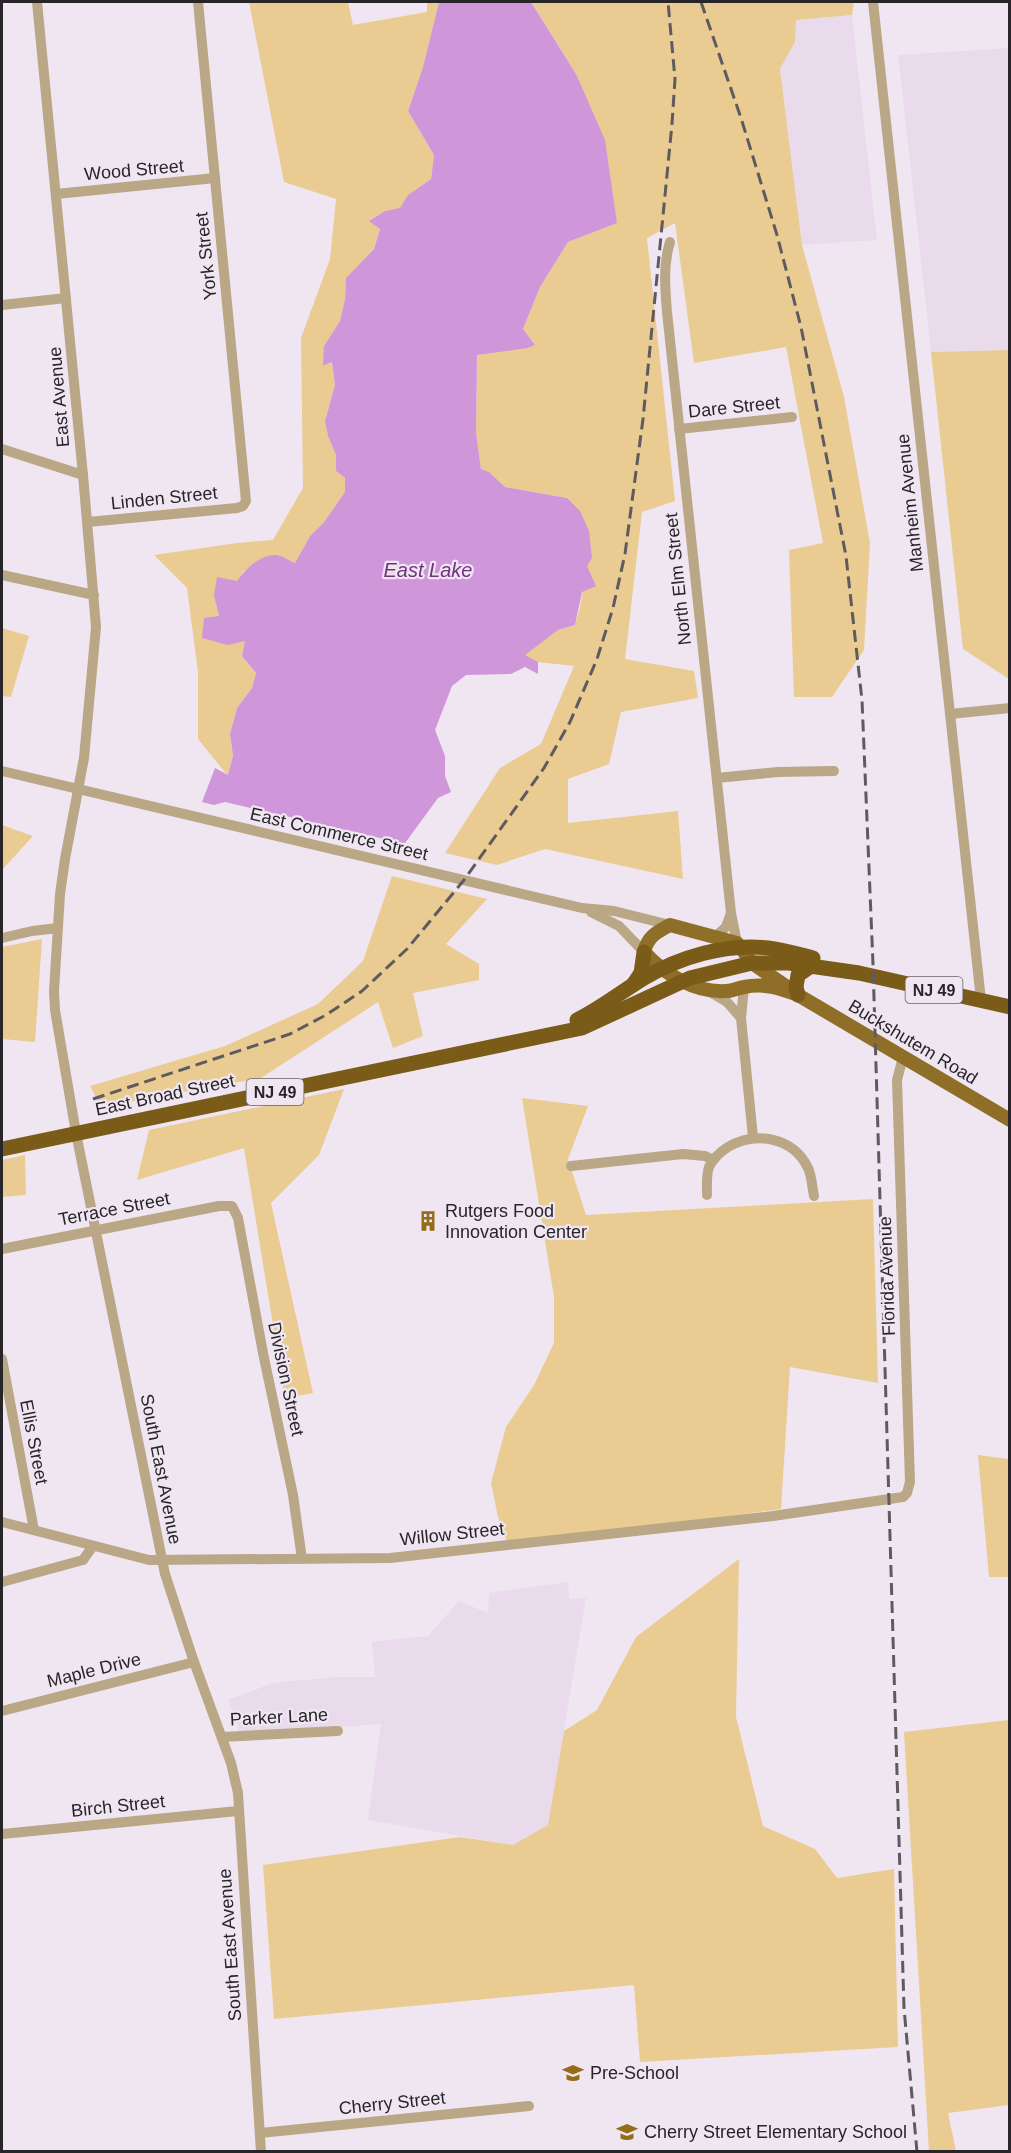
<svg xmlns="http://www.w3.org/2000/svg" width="1011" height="2153" viewBox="0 0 1011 2153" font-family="Helvetica,sans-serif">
<rect width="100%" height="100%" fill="#f0e6f2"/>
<g fill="#e9daec">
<path d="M852 15 877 240 802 245 780 69 795 42 796 20Z"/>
<path d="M1009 48V350L931 352 898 55Z"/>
<path d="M568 1582 569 1599 586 1598 548 1825 513 1845 368 1820 381 1724 240 1734 228 1700 273 1683 335 1677H375L372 1642 428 1636 459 1601 488 1613 489 1593Z"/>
</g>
<g fill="#eacb91">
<path d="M249 2H348L353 25 427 12V2H439L423 67 408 111 434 155 431 179 408 195 400 209 385 211 370 220 380 229 374 249 346 278 345 299 340 321 324 346V366L332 362 335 385 325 421 328 436 336 455V471L345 478V492L324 522 310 536 295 563 278 555 244 571 237 581 214 596 219 616 246 641 242 656 256 673 252 688 237 708 230 734 233 756 228 776 198 739V672L187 588 154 555 237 543 273 540 303 488 301 338 330 259 336 199 284 182Z"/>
<path d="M531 2H854L852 15 796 20 795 42 780 69 802 245 844 397 870 543 864 650 832 697H794L789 550 823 543 786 347 694 363 675 223 647 238 675 501 642 512 625 659 694 671 698 698 621 712 609 764 568 779V823L678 811 683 879 545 849 497 865 445 853 500 768 541 744 574 666 538 662 524 655 558 630 575 625 580 607 587 566 567 498 505 487 489 472 481 469 476 433 477 355 535 345 523 329 540 287 568 242 617 223 576 74Z"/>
<path d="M1009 350H1010L1009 679 963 649 931 352Z"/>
<path d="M2 628 29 636 11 697 2 696Z"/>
<path d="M2 825 33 836 2 870Z"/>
<path d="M392 876 487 899 446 944 479 964V980L413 993 423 1036 393 1048 378 1002 261 1078 101 1107 90 1086 225 1046 318 1004 363 961Z"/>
<path d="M42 939 35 1042 2 1039V947Z"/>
<path d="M344 1089 319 1155 271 1203 313 1393 285 1398 244 1148 137 1180 149 1130Z"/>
<path d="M522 1098 588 1106 568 1159 586 1215 873 1199 878 1383 790 1367 781 1509 508 1545 498 1517 491 1483 506 1427 534 1385 554 1343V1297Z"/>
<path d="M25 1155 26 1195 2 1197V1160Z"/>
<path d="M978 1455 1009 1459V1577H989Z"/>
<path d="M739 1559 736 1717 763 1826 815 1849 837 1878 894 1869 898 2047 640 2062 634 1985 274 2019 263 1865 460 1837 513 1845 548 1825 564 1731 597 1710 636 1637Z"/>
<path d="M1009 1720V2105L948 2113 956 2151H929L904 1732Z"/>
</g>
<path fill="#cf96da" d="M439 2H531L576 74 605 140 617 223 568 242 540 287 523 329 535 345 527 348 477 355 476 433 481 469 489 472 505 487 567 498 580 511 589 531 592 558 587 566 596 586 582 592 575 625 558 630 525 655 538 662V674L525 667 511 674 466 675 452 686 435 730 445 756V776L451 792 438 798 400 850 395 849 384 839 225 802 214 805 202 802 215 768 228 775 233 756 230 734 237 708 252 688 256 673 242 656 245 641 228 645 202 638 204 618 219 616 214 596 217 577 237 581C245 569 261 554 277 555 283 556 290 561 295 563L310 536 324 522 345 492V478L336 471V455L328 436 325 421 335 385 332 362 323 366 324 346 340 321 345 299 346 278 374 249 380 229 369 221 385 211 400 208 408 195 431 179 434 155 408 111 423 67Z"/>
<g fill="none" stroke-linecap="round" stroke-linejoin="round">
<g stroke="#baa786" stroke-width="10">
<path d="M37 2 83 475 96 627 84 758 65 859 60 894 54 991 55 1010 76 1133 165 1574 194 1662 231 1763 238 1793 261 2152"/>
<path d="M873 2 981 1000"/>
<path d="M56 194 215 178"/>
<path d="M670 242C663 265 665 288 667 312L731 913 737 943"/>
<path d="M2 305 66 298"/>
<path d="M679 429 792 417"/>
<path d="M2 449 83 475"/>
<path d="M88 522 237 508 243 506 246 501 198 2"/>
<path d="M2 575 94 595"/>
<path d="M950 714 1010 708"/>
<path d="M2 771 582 908 614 911 670 925"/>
<path d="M717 778 778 772 834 771"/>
<path d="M591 912 619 926 644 952"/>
<path d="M716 936 726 927 731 913"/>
<path d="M2 938 32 931 58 928"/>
<path d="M744 987 741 1018 753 1137"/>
<path d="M710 992 727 1002 741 1018"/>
<path d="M571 1166 683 1154 705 1156 713 1160"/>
<path d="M707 1195C707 1186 706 1176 709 1167 713 1159 720 1152 728 1147 756 1131 793 1137 808 1168 812 1177 812 1187 814 1196"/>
<path d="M2 1249 219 1206H232L238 1218 263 1353 293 1495 302 1559"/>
<path d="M2 1359 34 1530"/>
<path d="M2 1522 149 1560 390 1558 773 1516 903 1497 907 1493 910 1482 897 1080 903 1057"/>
<path d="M2 1582 83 1560 93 1546"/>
<path d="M2 1711 194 1662"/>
<path d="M222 1737 338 1731"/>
<path d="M2 1834 238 1811"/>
<path d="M260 2133 529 2106"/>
</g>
<path stroke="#8f6e28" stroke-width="14" d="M798 995C779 988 765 983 744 987 738 988 733 991 726 991 695 993 664 974 644 952 648 936 657 932 670 925L737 943C744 949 747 960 755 965 769 975 784 984 798 995L1010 1120"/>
<g stroke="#7a5b18" stroke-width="15">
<path d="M633 985 641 973 644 952"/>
<path d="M798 995 796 987 798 975 811 966"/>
<path d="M577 1020C601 1008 621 992 644 978 680 957 726 943 768 948 784 950 798 954 813 958"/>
<path d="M2 1149 582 1028 690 978 752 963H789L859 973 1010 1007"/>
</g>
<g stroke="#5f5a60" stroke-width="3" stroke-dasharray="12 6" stroke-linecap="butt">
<path d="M701 2 741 118 777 235 801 327 846 556 862 700 873 964 904 2008 917 2152"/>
<path d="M93 1099 290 1034 326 1015 362 991 407 949 464 880 544 768 570 722 597 659 613 608 625 554 643 419 672 124 675 79 668 2"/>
</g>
</g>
<defs>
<g id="building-bare" transform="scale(1.62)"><path d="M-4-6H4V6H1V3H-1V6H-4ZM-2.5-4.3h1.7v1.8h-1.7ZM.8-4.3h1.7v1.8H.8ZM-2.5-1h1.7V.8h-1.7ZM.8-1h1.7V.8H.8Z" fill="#946e16" stroke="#f0e6f2" stroke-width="2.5" paint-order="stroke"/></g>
<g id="school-bare" transform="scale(1.62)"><path d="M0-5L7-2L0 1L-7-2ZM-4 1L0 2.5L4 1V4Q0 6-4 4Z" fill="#946e16" stroke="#f0e6f2" stroke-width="2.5" paint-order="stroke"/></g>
</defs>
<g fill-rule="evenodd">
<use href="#building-bare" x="428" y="1221"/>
<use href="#school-bare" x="573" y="2073"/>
<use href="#school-bare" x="627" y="2132"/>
</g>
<g text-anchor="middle" stroke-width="4.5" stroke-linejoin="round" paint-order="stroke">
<g fill="#f0e6f2" stroke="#645f65" stroke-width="1.5">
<rect x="905.5" y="977" width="57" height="26" rx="4.5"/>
<rect x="246.5" y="1079" width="57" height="26" rx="4.5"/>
</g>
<g font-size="16" font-weight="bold" fill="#282529">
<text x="934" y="996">NJ 49</text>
<text x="275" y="1098">NJ 49</text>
</g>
<g font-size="18" fill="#282529" stroke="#f0e6f2">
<text transform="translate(134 170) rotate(-5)" y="6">Wood Street</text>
<text transform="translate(206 256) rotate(-96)" y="6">York Street</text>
<text transform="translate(59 397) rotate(-95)" y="6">East Avenue</text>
<text transform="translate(734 407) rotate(-6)" y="6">Dare Street</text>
<text transform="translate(164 498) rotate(-6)" y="6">Linden Street</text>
<text transform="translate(910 503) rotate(-96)" y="6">Manheim Avenue</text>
<text transform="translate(678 579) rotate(-96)" y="6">North Elm Street</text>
<text transform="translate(339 834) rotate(13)" y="6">East Commerce Street</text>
<text transform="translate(913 1042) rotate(31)" y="6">Buckshutem Road</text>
<text transform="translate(165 1095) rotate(-12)" y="6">East Broad Street</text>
<text transform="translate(114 1209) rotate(-11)" y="6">Terrace Street</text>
<text transform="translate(887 1276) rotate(-92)" y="6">Florida Avenue</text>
<text transform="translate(286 1379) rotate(78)" y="6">Division Street</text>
<text transform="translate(34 1442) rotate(79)" y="6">Ellis Street</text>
<text transform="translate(161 1469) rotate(79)" y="6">South East Avenue</text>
<text transform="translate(452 1534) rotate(-6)" y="6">Willow Street</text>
<text transform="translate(94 1670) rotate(-14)" y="6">Maple Drive</text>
<text transform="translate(279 1717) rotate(-3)" y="6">Parker Lane</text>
<text transform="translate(118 1806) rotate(-6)" y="6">Birch Street</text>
<text transform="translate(230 1945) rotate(-94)" y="6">South East Avenue</text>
<text transform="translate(392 2103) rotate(-6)" y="6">Cherry Street</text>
</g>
<g font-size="18" fill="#282529" stroke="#f0e6f2" text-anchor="start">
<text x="445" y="1217">Rutgers Food<tspan x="445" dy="21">Innovation Center</tspan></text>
<text x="590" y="2079">Pre-School</text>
<text x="644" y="2138">Cherry Street Elementary School</text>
</g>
<g font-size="20" font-style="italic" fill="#743081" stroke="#f0e6f2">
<text x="428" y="577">East Lake</text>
</g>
</g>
<rect width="1011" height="2153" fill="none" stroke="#282529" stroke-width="6"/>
</svg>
